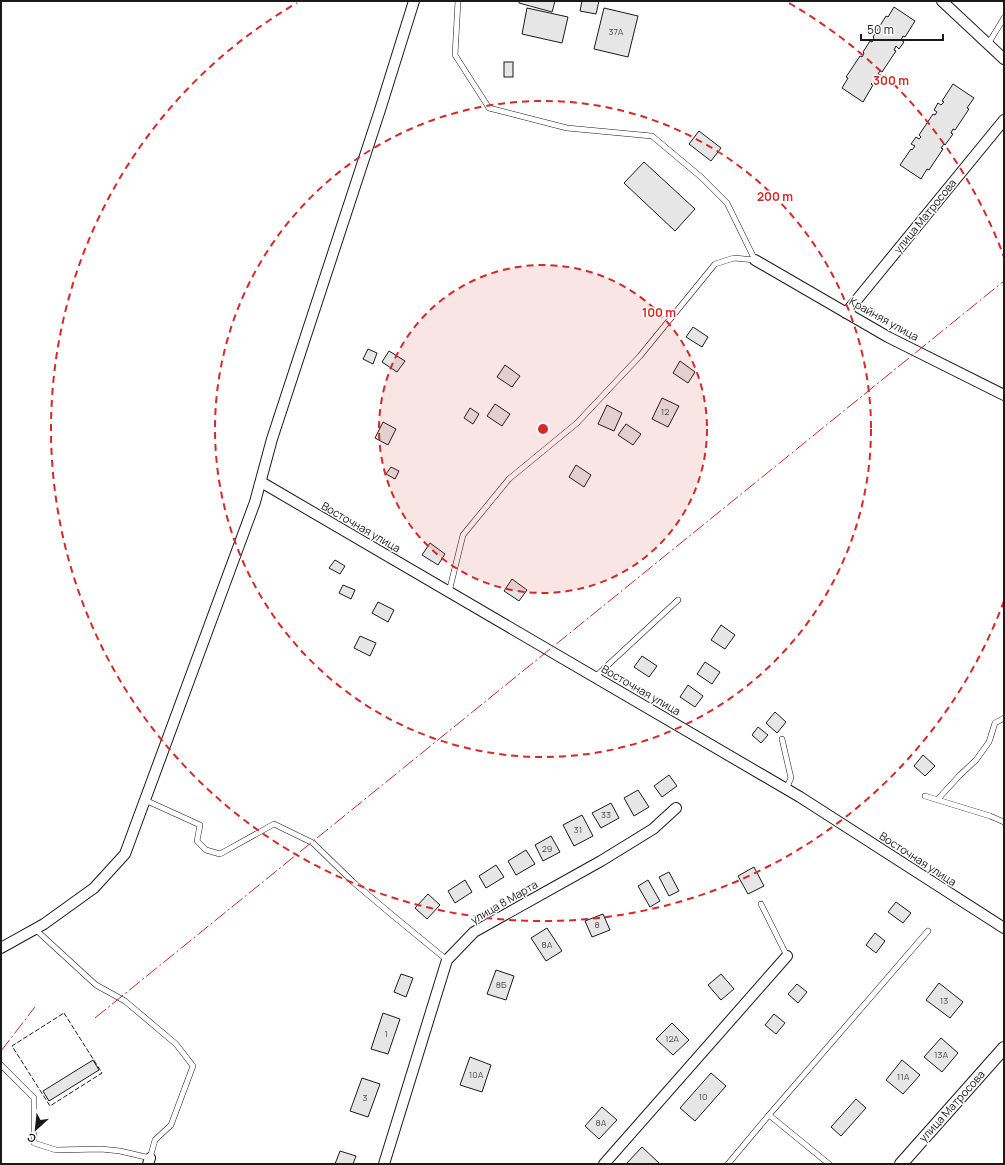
<svg xmlns="http://www.w3.org/2000/svg" width="1005" height="1165" viewBox="0 0 1005 1165" font-family="Manrope,sans-serif">
<rect width="100%" height="100%" fill="#fff"/>
<g fill="#e6e6e6" stroke="#1a1a1a">
<path d="M519 1H555L552 12 519 3Z"/>
<path d="M582 1H599L596 14 580 11Z"/>
<path d="M894 7 915 21 905 37 903 36 901 40 904 42 899 49 896 46 894 50 896 51 882 72 880 71 878 74 882 76 877 83 874 81 871 84 873 85 863 102 842 88 848 78 846 77 860 56 862 57 864 53 863 52 870 41 872 42 874 38 873 37 886 16 888 17Z"/>
<path d="M527 8 568 17 562 43 522 34Z"/>
<path d="M604 8 638 16 628 57 594 49Z"/>
<rect x="504" y="62" width="9" height="15"/>
<path d="M953 84 974 98 967 108 969 109 955 130 953 129 951 133 953 134 945 145 944 144 941 148 943 149 929 170 927 169 921 179 900 165 911 149 912 150 915 146 911 144 916 137 919 139 921 137 919 135 933 114 935 115 937 112 934 110 938 103 941 105 944 102 942 101Z"/>
<path d="M699 131 721 148 711 161 689 144Z"/>
<path d="M644 162 695 209 675 231 624 183Z"/>
<path d="M693 327 708 337 702 347 686 337Z"/>
<path d="M368 349 377 353 373 364 363 359Z"/>
<path d="M389 351 405 361 397 372 382 362Z"/>
<path d="M680 361 695 372 688 383 673 373Z"/>
<path d="M505 365 520 376 512 387 497 377Z"/>
<path d="M662 398 679 406 668 427 652 419Z"/>
<path d="M495 404 510 414 502 426 487 416Z"/>
<path d="M607 405 622 413 614 431 598 424Z"/>
<path d="M470 408 479 414 473 424 464 418Z"/>
<path d="M383 422 396 429 388 445 375 438Z"/>
<path d="M626 424 641 434 633 445 618 435Z"/>
<path d="M576 465 591 475 584 487 569 477Z"/>
<path d="M391 467 399 471 395 479 386 474Z"/>
<path d="M430 543 445 554 438 565 422 555Z"/>
<path d="M335 560 345 566 340 574 329 568Z"/>
<path d="M512 579 527 590 519 601 504 591Z"/>
<path d="M343 585 355 590 351 599 339 593Z"/>
<path d="M378 602 394 610 388 622 372 613Z"/>
<path d="M721 625 735 635 725 649 711 640Z"/>
<path d="M360 636 376 643 370 656 354 648Z"/>
<path d="M642 656 657 666 649 677 634 667Z"/>
<path d="M705 662 720 672 712 684 697 674Z"/>
<path d="M688 685 703 696 695 707 680 697Z"/>
<path d="M775 712 786 722 777 733 766 723Z"/>
<path d="M758 727 768 735 761 743 752 735Z"/>
<path d="M923 755 935 766 925 776 914 766Z"/>
<path d="M669 775 677 786 662 797 654 786Z"/>
<path d="M638 790 649 807 634 816 624 798Z"/>
<path d="M611 803 619 818 601 828 592 813Z"/>
<path d="M582 815 593 836 574 846 563 825Z"/>
<path d="M551 836 560 852 543 861 535 845Z"/>
<path d="M526 850 535 864 516 875 508 861Z"/>
<path d="M496 865 504 877 486 888 479 876Z"/>
<path d="M754 867 764 886 748 894 738 876Z"/>
<path d="M669 872 679 891 669 896 659 877Z"/>
<path d="M465 880 472 892 455 903 448 891Z"/>
<path d="M648 880 660 901 650 907 638 886Z"/>
<path d="M428 894 440 905 427 919 415 908Z"/>
<path d="M896 902 911 913 903 923 888 912Z"/>
<path d="M603 914 610 930 592 937 585 921Z"/>
<path d="M547 928 562 951 546 961 531 938Z"/>
<path d="M875 933 885 941 876 953 866 945Z"/>
<path d="M496 970 514 976 506 1000 487 994Z"/>
<path d="M401 974 413 978 406 997 394 992Z"/>
<path d="M721 974 734 989 721 1000 708 985Z"/>
<path d="M939 983 963 1002 950 1018 926 1000Z"/>
<path d="M797 984 807 992 798 1003 788 994Z"/>
<path d="M383 1013 400 1019 388 1054 371 1049Z"/>
<path d="M774 1014 785 1023 776 1034 765 1025Z"/>
<path d="M672 1023 689 1040 673 1055 656 1039Z"/>
<path d="M941 1038 958 1053 942 1072 924 1057Z"/>
<path d="M470 1057 491 1065 482 1092 460 1085Z"/>
<path d="M93 1060 99 1070 49 1101 43 1091Z"/>
<path d="M902 1060 920 1075 903 1094 886 1080Z"/>
<path d="M711 1073 726 1086 695 1121 680 1108Z"/>
<path d="M362 1078 380 1084 368 1117 350 1111Z"/>
<path d="M856 1099 866 1108 841 1136 831 1127Z"/>
<path d="M602 1107 617 1120 599 1139 585 1126Z"/>
<path d="M642 1147 659 1163 658 1164H626Z"/>
<path d="M340 1151 356 1156 353 1164H335Z"/>
</g>
<g fill="none" stroke-linecap="round" stroke-linejoin="round">
<g stroke="#1a1a1a" stroke-width="6">
<g id="service">
<path d="M458 1 455 55 489 108 567 128 652 136 701 177 727 203 755 260"/>
<path d="M988 44 1004 18"/>
<path d="M449 592 463 535 509 479 577 423 640 356 715 264 734 258 755 260"/>
<path d="M595 677 678 600"/>
<path d="M782 739 791 778 786 789"/>
<path d="M925 796 990 816 1004 822"/>
<path d="M938 799 960 775 976 760 989 742 995 723 1004 718"/>
<path d="M145 800 200 825 197 841 206 850 220 854 274 824 313 843 353 882 391 914 447 960"/>
<path d="M761 904 787 956"/>
<path d="M1 1065 34 1098V1143L56 1150 101 1149 120 1151 150 1158 155 1140 171 1125 193 1066 176 1044 125 1001 96 985 35 929"/>
<path d="M769 1115 829 1164"/>
<path d="M728 1164 769 1115 928 931"/>
</g>
</g>
<g stroke="#1a1a1a" stroke-width="12">
<g id="minor">
<path d="M942 1 1004 59"/>
<path d="M755 260 888 337 1004 395"/>
<path d="M846 313 1004 120"/>
<path d="M261 482 800 797 1004 928"/>
<path d="M1 948 44 924 94 888 125 854 255 502 272 439 380 110 414 1"/>
<path d="M148 1164 150 1158"/>
<path d="M384 1164 447 960 474 932 601 861 653 829 676 808"/>
<path d="M604 1164 787 956"/>
</g>
</g>
<g stroke="#1a1a1a" stroke-width="14">
<path id="tertiary" d="M901 1164 1004 1048"/>
</g>
<use href="#service" stroke="#fff" stroke-width="5"/>
<use href="#minor" stroke="#fff" stroke-width="10"/>
<use href="#tertiary" stroke="#fff" stroke-width="12"/>
<path stroke="#1a1a1a" stroke-width="1" stroke-dasharray="5 2" stroke-linecap="butt" d="M64 1013 102 1073 50 1106 12 1046Z"/>
<g stroke="#c62828" stroke-width="1" stroke-dasharray="14 3 2 3" stroke-linecap="butt">
<path d="M95 1018 1004 281"/>
<path d="M1 1051 35 1007"/>
</g>
</g>
<circle cx="543" cy="429" r="164" fill="#d62828" fill-opacity=".12"/>
<g fill="none" stroke="#d62828" stroke-width="2" stroke-dasharray="7 5">
<circle cx="543" cy="429" r="164"/>
<circle cx="543" cy="429" r="328"/>
<path d="M1004 601A492 492 0 1 1 297 3M789 3A492 492 0 0 1 1004 257"/>
</g>
<g text-anchor="middle" stroke-width="3" stroke-linejoin="round" paint-order="stroke">
<g font-size="9" fill="#4d4d4d">
<text x="616" y="35">37А</text>
<text x="665" y="415">12</text>
<text x="606" y="818">33</text>
<text x="578" y="833">31</text>
<text x="547" y="852">29</text>
<text x="597" y="928">8</text>
<text x="547" y="948">8А</text>
<text x="501" y="988">8Б</text>
<text x="944" y="1004">13</text>
<text x="386" y="1037">1</text>
<text x="672" y="1042">12А</text>
<text x="941" y="1058">13А</text>
<text x="476" y="1078">10А</text>
<text x="903" y="1080">11А</text>
<text x="703" y="1100">10</text>
<text x="365" y="1101">3</text>
<text x="601" y="1126">8А</text>
</g>
<g font-size="11" fill="#1a1a1a" stroke="#fff">
<text transform="translate(925 216) rotate(-51)" y="4">улица Матросова</text>
<text transform="translate(884 319) rotate(29)" y="4">Крайняя улица</text>
<text transform="translate(361 527) rotate(30)" y="4">Восточная улица</text>
<text transform="translate(641 690) rotate(30)" y="4">Восточная улица</text>
<text transform="translate(918 859) rotate(33)" y="4">Восточная улица</text>
<text transform="translate(504 902) rotate(-30)" y="4">улица 8 Марта</text>
<text transform="translate(952 1106) rotate(-48)" y="4">улица Матросова</text>
</g>
</g>
<circle cx="543" cy="429" r="6" fill="#d62828" stroke="#fff" stroke-width="2"/>
<g font-size="12" text-anchor="middle" font-weight="bold" fill="#d62828" stroke="#fff" stroke-width="3" stroke-linejoin="round" paint-order="stroke">
<text x="891" y="85">300 m</text>
<text x="775" y="201">200 m</text>
<text x="659" y="317">100 m</text>
</g>
<rect width="1005" height="1165" fill="none" stroke="#1a1a1a" stroke-width="4"/>
<g transform="translate(36 1129) rotate(207)" stroke="#ffffff" stroke-width="3" paint-order="stroke">
<path d="M0-3L7 15L0 10L-7 15Z" fill="#1a1a1a"/>
<text y="-6" font-size="11" font-weight="bold" text-anchor="middle" fill="#1a1a1a">С</text>
</g>
<path d="M861 34v6h82v-6" fill="none" stroke="#1a1a1a" stroke-width="2"/>
<text x="867" y="34" font-size="12" fill="#1a1a1a" stroke="#ffffff" stroke-width="3" paint-order="stroke">50 m</text>
</svg>
